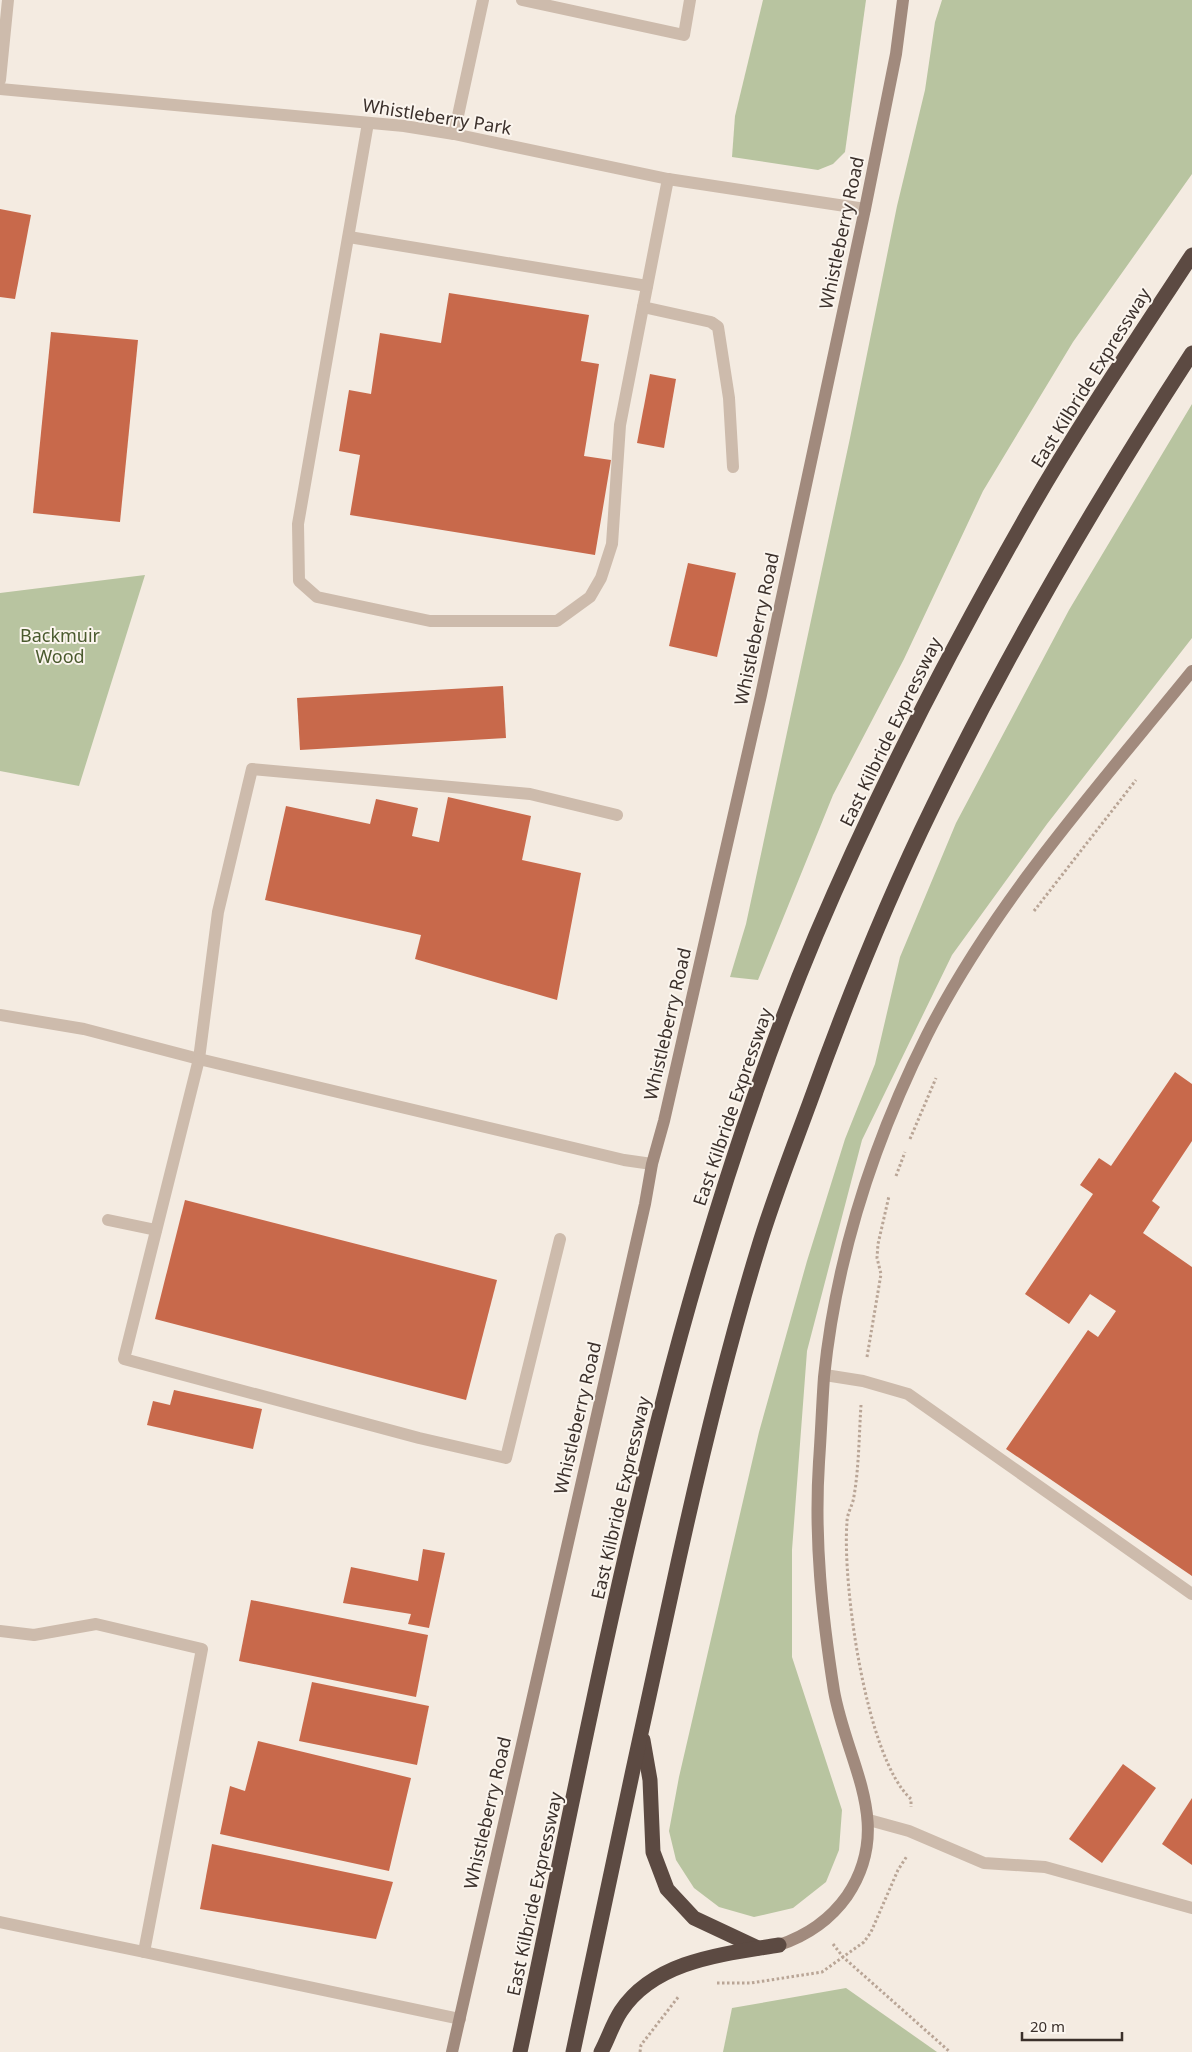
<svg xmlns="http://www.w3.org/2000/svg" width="1192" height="2052" viewBox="0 0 1192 2052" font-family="'Noto Sans',sans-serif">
<rect width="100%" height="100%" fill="#f4ebe1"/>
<g fill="#b8c4a0">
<path d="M763 0H866L845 152 833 164 818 170 732 157 735 116Z"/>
<path d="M942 0H1192V174L1073 342 983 491 904 659 833 795 758 980 730 977 746 924 850 438 897 206 925 90 935 22Z"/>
<path d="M1192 404V638L1047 824 952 955 862 1140 807 1351 792 1550V1657L842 1810 839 1850 826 1882 793 1908 754 1917 719 1907 694 1888 676 1860 669 1831 679 1777 759 1432 807 1261 845 1139 875 1064 900 957 956 823 1069 610Z"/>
<path d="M145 575 79 786 0 771V593Z"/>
<path d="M846 1988 937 2052H723L732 2008Z"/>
</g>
<g fill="#c8694b">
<path d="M0 209 31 215 15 299 0 297Z"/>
<path d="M449 293 589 315 581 361 599 364 584 456 611 460 595 555 350 515 360 455 339 451 349 390 371 394 380 333 441 343Z"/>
<path d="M51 332 138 340 120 522 33 513Z"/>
<path d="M650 374 676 379 664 448 637 443Z"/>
<path d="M688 563 736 573 717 657 669 646Z"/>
<path d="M503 686 506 738 300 750 297 698Z"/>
<path d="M448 797 531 816 522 860 581 873 557 1000 415 959 421 935 265 900 286 806 370 824 376 799 418 808 412 836 439 842Z"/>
<path d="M1175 1072 1192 1084V1141L1152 1201 1160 1207 1143 1233 1192 1267V1576L1006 1449 1088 1330 1098 1337 1116 1311 1090 1294 1069 1324 1025 1294 1093 1194 1080 1185 1099 1158 1111 1166Z"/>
<path d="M185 1200 497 1280 466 1400 155 1319Z"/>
<path d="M174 1390 262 1409 253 1449 147 1425 153 1401 170 1405Z"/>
<path d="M423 1549 445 1553 429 1628 408 1624 411 1614 343 1603 351 1567 418 1581Z"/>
<path d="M251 1600 428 1635 416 1697 239 1661Z"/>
<path d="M312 1682 429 1706 417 1765 299 1741Z"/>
<path d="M258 1741 411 1778 389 1871 220 1834 230 1786 245 1791Z"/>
<path d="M1123 1764 1156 1788 1102 1863 1069 1839Z"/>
<path d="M1192 1798V1865L1162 1844Z"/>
<path d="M212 1844 393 1882 376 1939 200 1909Z"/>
</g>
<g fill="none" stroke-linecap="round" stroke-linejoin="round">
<g stroke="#b9a596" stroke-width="3" stroke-dasharray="2.5 2.5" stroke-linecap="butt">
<path d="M1034 911 1136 780"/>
<path d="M910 1139 936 1078"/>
<path d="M896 1176 905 1152"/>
<path d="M867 1357 881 1274 877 1258 878 1244 889 1196"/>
<path d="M861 1405C859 1435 859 1467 854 1496 853 1505 847 1513 847 1522 842 1583 866 1759 911 1799V1807"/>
<path d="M833 1944 843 1957 950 2052"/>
<path d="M717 1983H751L822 1972 864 1942 871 1932 898 1870 907 1856"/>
<path d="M640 2052 641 2045 679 1996"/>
</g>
<g stroke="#cdbbac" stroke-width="12">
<path d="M522 0 684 35 690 0"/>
<path d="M0 80 8 0"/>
<path d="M368 123 298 524 299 581 317 597 430 621H557L590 597 601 578 612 544 620 425 668 179"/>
<path d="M454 134 483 0"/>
<path d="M349 237 647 286"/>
<path d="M643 307 711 322 718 327 729 398 733 467"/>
<path d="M0 1015 84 1029 199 1059 218 912 252 769 530 794 617 815"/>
<path d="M108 1220 156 1230"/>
<path d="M560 1239 506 1458 419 1438 124 1359 199 1059 624 1160 652 1164"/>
<path d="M825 1375 863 1381 908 1394 1192 1594"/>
<path d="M0 1631 34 1635 96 1624 202 1649 144 1952 460 2019"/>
<path d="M869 1820 909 1831 984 1863 1045 1867 1192 1908"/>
<path d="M0 1922 144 1952"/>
</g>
<path stroke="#cdbbac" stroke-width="12" d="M0 89 404 126 454 134 668 179 865 209"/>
<g stroke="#a18a7d" stroke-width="12">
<path d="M779 1945C806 1936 830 1920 847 1896 895 1825 847 1764 834 1691 822 1615 814 1539 819 1462 821 1434 822 1405 824 1377 836 1258 874 1141 927 1035 995 901 1098 787 1192 671"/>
<path d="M452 2052 645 1204 652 1164 664 1121 761 695 865 209 896 54 903 0"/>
</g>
<g stroke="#5c4a42" stroke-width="15">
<path d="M643 1740 650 1780 653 1852 667 1889 694 1918 758 1948"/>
<path d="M520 2052C600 1676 666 1292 816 935 878 789 951 648 1030 510 1080 423 1137 339 1192 255"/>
<path d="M573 2052C606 1900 637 1747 671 1595 696 1479 723 1363 758 1249 773 1199 792 1151 810 1102 846 1002 886 902 933 806 1009 650 1097 499 1192 353"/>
<path d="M601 2052C608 2039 613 2023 621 2011 655 1960 724 1954 779 1945"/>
</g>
</g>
<g text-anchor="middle" stroke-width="4" stroke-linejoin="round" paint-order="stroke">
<g font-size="18" fill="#3b302b" stroke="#fbf5ee">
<text transform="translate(437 117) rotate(9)" y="6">Whistleberry Park</text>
<text transform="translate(842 233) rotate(-78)" y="6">Whistleberry Road</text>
<text transform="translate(1091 378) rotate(-58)" y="6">East Kilbride Expressway</text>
<text transform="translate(757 629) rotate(-78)" y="6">Whistleberry Road</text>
<text transform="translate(891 732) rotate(-64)" y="6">East Kilbride Expressway</text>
<text transform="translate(668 1024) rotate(-77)" y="6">Whistleberry Road</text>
<text transform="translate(733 1107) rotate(-71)" y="6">East Kilbride Expressway</text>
<text transform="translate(578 1418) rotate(-77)" y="6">Whistleberry Road</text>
<text transform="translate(621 1498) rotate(-77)" y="6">East Kilbride Expressway</text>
<text transform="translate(488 1813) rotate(-77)" y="6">Whistleberry Road</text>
<text transform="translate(535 1894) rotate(-78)" y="6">East Kilbride Expressway</text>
</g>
<g font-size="18" fill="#4a5a2e" stroke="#fbf5ee">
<text x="60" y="642">Backmuir<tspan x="60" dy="21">Wood</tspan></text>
</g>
</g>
<path d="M1022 2032v8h100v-8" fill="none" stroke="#3b302b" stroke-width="2.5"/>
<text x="1030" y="2032" font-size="15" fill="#3b302b" stroke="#fbf5ee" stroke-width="4" paint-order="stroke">20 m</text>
</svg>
